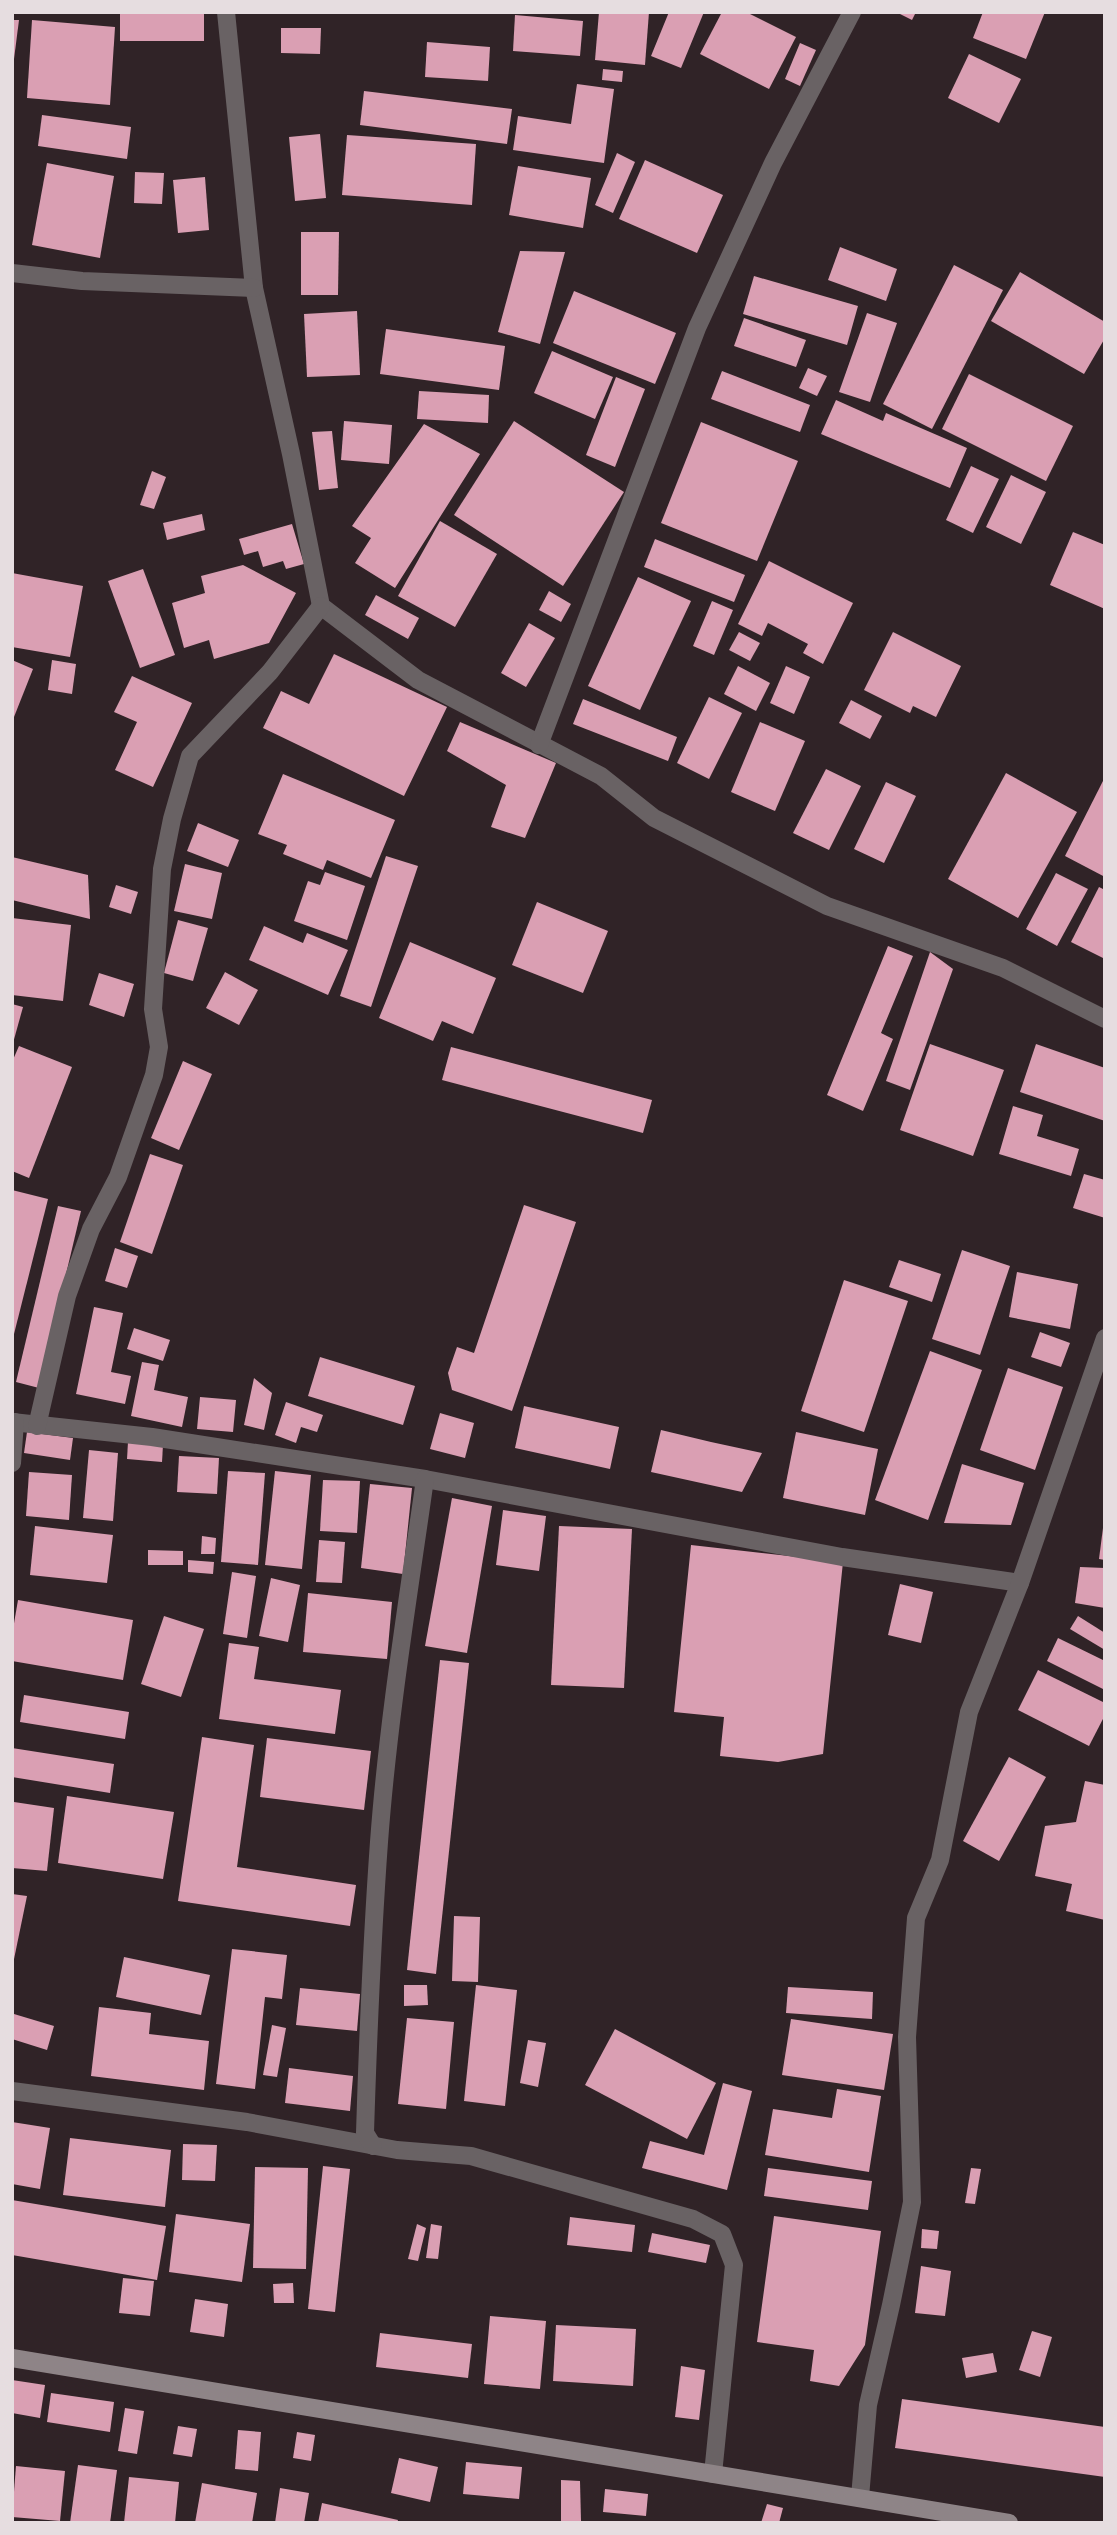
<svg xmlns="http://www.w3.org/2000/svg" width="1117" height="2535" viewBox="0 0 1117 2535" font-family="Cabin,sans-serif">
<rect width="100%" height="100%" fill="#302327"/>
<g fill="#da9fb3">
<rect x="120" y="12" width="84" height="29"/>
<path d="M599 12H649L645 65 595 60Z"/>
<path d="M669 12H704L681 68 651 56Z"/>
<path d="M722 12H746L796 37 769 89 700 54Z"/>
<path d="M896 12H916L912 20Z"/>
<path d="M983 12H1045L1026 59 973 38Z"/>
<path d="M515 15 583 21 580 56 513 51Z"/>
<path d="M12 20H19L14 59H12Z"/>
<path d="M32 20 115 27 110 105 27 98Z"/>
<path d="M281 28H321L320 54 281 53Z"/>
<path d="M427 42 490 47 488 81 425 77Z"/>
<path d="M800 43 816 50 800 86 785 79Z"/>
<path d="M969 54 1021 79 999 123 948 98Z"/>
<path d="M603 69 623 71 622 82 602 80Z"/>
<path d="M577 84 614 89 604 163 513 150 518 116 571 124Z"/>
<path d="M364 91 512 109 507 144 360 125Z"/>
<path d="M42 115 131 127 127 159 38 146Z"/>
<path d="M320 134 326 198 295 201 289 137Z"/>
<path d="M347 135 476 144 472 205 342 195Z"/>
<path d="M617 153 635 162 613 213 595 205Z"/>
<path d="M645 160 723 195 697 253 619 219Z"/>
<path d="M47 163 114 176 100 258 32 245Z"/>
<path d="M518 166 591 178 583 228 509 215Z"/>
<path d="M135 172 164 173 162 204 134 203Z"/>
<path d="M205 177 209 230 178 233 173 180Z"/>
<path d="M301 232H339L338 295H301Z"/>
<path d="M840 247 897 269 886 301 828 280Z"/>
<path d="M520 251 565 252 540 344 498 332Z"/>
<path d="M954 265 1003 290 932 429 883 404Z"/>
<path d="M1020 272 1105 322V338L1084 374 991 321Z"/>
<path d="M754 276 858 306 847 345 743 314Z"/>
<path d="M574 291 676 333 655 384 553 343Z"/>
<path d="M357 311 360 375 307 377 304 314Z"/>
<path d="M867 313 897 323 870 402 839 392Z"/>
<path d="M744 318 806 340 796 367 734 346Z"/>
<path d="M386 329 505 346 499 390 380 374Z"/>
<path d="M552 351 613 377 595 419 534 393Z"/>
<path d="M808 368 827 376 817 396 799 388Z"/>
<path d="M722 371 810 405 800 432 711 399Z"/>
<path d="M969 374 1073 426 1046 481 942 429Z"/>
<path d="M616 377 645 389 615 467 586 455Z"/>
<path d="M419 391 489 395 488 423 417 419Z"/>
<path d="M836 400 883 421 886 413 967 448 950 488 821 434Z"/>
<path d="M344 421 392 425 389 464 341 460Z"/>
<path d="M514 421 624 492 563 586 454 515Z"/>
<path d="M701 422 798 461 757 561 661 523Z"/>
<path d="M424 424 480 454 395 588 355 563 371 538 352 526Z"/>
<path d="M332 431 338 488 319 490 312 432Z"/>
<path d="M971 466 999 479 973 533 946 520Z"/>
<path d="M152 471 166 477 154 509 140 505Z"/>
<path d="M1011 475 1046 492 1021 544 986 527Z"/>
<path d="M202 514 205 530 167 540 163 523Z"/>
<path d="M440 521 497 554 455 627 398 596Z"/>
<path d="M292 524 304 564 286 569 283 561 263 567 258 551 244 555 239 539Z"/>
<path d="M1073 532 1105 545V609L1050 585Z"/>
<path d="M655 539 745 575 734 602 644 567Z"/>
<path d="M769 561 853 603 823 664 803 653 808 644 768 623 762 636 738 624Z"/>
<path d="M243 565 296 593 269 643 214 659 209 640 184 648 172 603 205 593 201 576Z"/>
<path d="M143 569 175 655 140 668 108 581Z"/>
<path d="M12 573 83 586 70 657 12 647Z"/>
<path d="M638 577 691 601 640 710 588 686Z"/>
<path d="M549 591 571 604 561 622 539 610Z"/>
<path d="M376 595 419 618 408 639 365 615Z"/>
<path d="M712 601 733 610 714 655 693 646Z"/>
<path d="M529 623 555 638 526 687 501 673Z"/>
<path d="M739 632 760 643 750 661 729 650Z"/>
<path d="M893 632 961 666 936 717 913 706 910 713 864 690Z"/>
<path d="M334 654 447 707 404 796 263 728 281 691 309 704Z"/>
<path d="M12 660 33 669 12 722Z"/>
<path d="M52 660 76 664 72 694 48 690Z"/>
<path d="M738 666 770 683 756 711 724 694Z"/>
<path d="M786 666 810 677 794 714 770 703Z"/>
<path d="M132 676 192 703 153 787 115 770 137 722 114 712Z"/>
<path d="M709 697 742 713 709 779 677 763Z"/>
<path d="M583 699 677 737 668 761 573 724Z"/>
<path d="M851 700 882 716 870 739 839 723Z"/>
<path d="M460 722 556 763 525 838 491 827 506 785 447 751Z"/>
<path d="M760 722 805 741 775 811 731 792Z"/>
<path d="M826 769 861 786 829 850 793 833Z"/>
<path d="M1006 773 1077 812 1018 918 948 879Z"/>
<path d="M283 774 395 820 371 878 327 860 323 870 283 854 287 845 258 834Z"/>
<path d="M1105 777V877L1065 856Z"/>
<path d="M886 782 916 796 884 863 854 849Z"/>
<path d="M198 823 239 840 228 867 187 851Z"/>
<path d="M386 856 418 866 371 1007 340 996Z"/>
<path d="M12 857 88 875 90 919 12 900Z"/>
<path d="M185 864 222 873 212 919 174 911Z"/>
<path d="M325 872 365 886 347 940 294 921 308 881 320 885Z"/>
<path d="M1056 873 1088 889 1057 946 1026 929Z"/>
<path d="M116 885 138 892 131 914 109 907Z"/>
<path d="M1099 887 1105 890V959L1071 942Z"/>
<path d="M537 902 608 931 583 993 512 965Z"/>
<path d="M12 918 71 925 63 1001 12 995Z"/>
<path d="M178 920 208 928 193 981 164 973Z"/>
<path d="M264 926 303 943 307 933 348 950 328 995 249 960Z"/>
<path d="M410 942 496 978 473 1034 442 1021 433 1041 379 1018Z"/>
<path d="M888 946 913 956 881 1033 893 1039 863 1111 827 1095Z"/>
<path d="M930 952 953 969 910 1090 886 1081Z"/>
<path d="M225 972 258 990 239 1025 206 1008Z"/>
<path d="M99 973 134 984 124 1017 89 1005Z"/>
<path d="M12 1004 23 1007 13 1043H12Z"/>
<path d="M930 1044 1004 1070 973 1156 900 1130Z"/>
<path d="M1036 1044 1105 1068V1121L1020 1092Z"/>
<path d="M19 1046 72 1067 29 1178 12 1171V1062Z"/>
<path d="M451 1047 652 1100 643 1133 442 1080Z"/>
<path d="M183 1061 212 1074 179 1150 151 1138Z"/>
<path d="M1013 1106 1043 1115 1037 1136 1079 1149 1071 1176 999 1154Z"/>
<path d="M150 1154 183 1165 152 1254 120 1242Z"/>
<path d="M1084 1174 1105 1180V1218L1073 1208Z"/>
<path d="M12 1190 48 1199 13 1338H12Z"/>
<path d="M524 1205 576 1222 512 1411 452 1390 448 1373 457 1347 474 1353Z"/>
<path d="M58 1206 81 1211 39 1388 16 1382Z"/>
<path d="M115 1248 138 1256 127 1288 105 1281Z"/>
<path d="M962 1250 1010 1266 980 1355 932 1339Z"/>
<path d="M899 1260 941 1274 932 1302 889 1287Z"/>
<path d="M1017 1272 1078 1284 1070 1329 1009 1317Z"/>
<path d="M844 1280 908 1301 864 1432 801 1411Z"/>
<path d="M94 1307 123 1313 111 1372 131 1376 125 1404 76 1394Z"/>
<path d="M134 1328 170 1340 163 1361 127 1349Z"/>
<path d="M1040 1332 1070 1343 1061 1367 1031 1357Z"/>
<path d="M930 1351 982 1370 928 1520 875 1500Z"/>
<path d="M320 1357 415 1386 403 1425 308 1396Z"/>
<path d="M142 1362 159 1365 154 1390 188 1397 182 1427 131 1416Z"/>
<path d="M1008 1368 1063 1387 1035 1470 980 1450Z"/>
<path d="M254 1378 272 1393 264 1430 244 1425Z"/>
<path d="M200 1397 236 1400 233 1432 197 1429Z"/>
<path d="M286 1402 323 1415 317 1432 301 1427 296 1443 275 1435Z"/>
<path d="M524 1406 619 1427 610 1469 515 1448Z"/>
<path d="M440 1413 474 1423 465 1458 430 1449Z"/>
<path d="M661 1430 711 1442 762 1453 742 1492 651 1472Z"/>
<path d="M27 1432 73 1438 70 1460 24 1453Z"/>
<path d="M796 1432 878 1449 865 1515 783 1498Z"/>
<path d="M128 1442 163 1445 162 1462 127 1459Z"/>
<path d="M89 1450 118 1453 113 1521 83 1518Z"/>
<path d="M179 1456 219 1458 217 1494 177 1492Z"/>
<path d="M962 1464 1024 1483 1011 1525 944 1523Z"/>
<path d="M228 1471 265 1473 258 1565 221 1562Z"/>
<path d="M275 1471 311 1475 302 1569 265 1565Z"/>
<path d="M29 1472 72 1475 69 1520 26 1516Z"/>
<path d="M323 1480 360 1481 357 1533 320 1531Z"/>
<path d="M370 1484 412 1488 403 1574 361 1568Z"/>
<path d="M452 1498 492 1506 467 1653 425 1646Z"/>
<path d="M503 1510 546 1516 539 1571 496 1565Z"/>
<path d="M35 1526 113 1535 107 1583 30 1575Z"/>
<path d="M559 1526 632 1529 624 1688 551 1685Z"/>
<path d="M1103 1528H1105V1560L1099 1559Z"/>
<path d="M202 1536 216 1538 215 1554H201Z"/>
<path d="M319 1540 345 1542 342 1583 316 1582Z"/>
<path d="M691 1545 843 1562 823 1754 778 1762 720 1756 724 1717 674 1712Z"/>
<path d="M148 1550 183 1551V1565H148Z"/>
<path d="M188 1560 214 1562 213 1574 188 1572Z"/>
<path d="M1080 1567 1105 1568V1608L1075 1603Z"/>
<path d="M232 1572 256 1576 247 1638 223 1634Z"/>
<path d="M271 1578 300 1585 288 1642 259 1636Z"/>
<path d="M900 1584 933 1592 921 1643 888 1635Z"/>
<path d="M308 1593 392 1602 387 1659 303 1652Z"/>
<path d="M18 1600 133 1620 123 1680 12 1661V1635Z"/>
<path d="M164 1616 204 1629 181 1697 141 1684Z"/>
<path d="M1078 1616 1105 1633V1650L1070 1629Z"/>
<path d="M1058 1638 1105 1661V1690L1047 1661Z"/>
<path d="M229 1643 259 1647 254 1679 341 1690 335 1734 219 1719Z"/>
<path d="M440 1660 469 1663 436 1974 407 1970Z"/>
<path d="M1038 1670 1105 1703V1715L1089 1746 1018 1710Z"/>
<path d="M24 1695 129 1712 125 1739 20 1722Z"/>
<path d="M202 1737 254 1745 237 1867 356 1885 350 1926 178 1901Z"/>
<path d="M267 1738 371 1751 364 1810 260 1797Z"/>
<path d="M12 1748 114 1764 110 1793 12 1777Z"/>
<path d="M1009 1757 1046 1777 999 1861 963 1841Z"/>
<path d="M1085 1781 1105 1785V1920L1066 1911 1072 1884 1035 1876 1045 1826 1076 1822Z"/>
<path d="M67 1796 174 1812 163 1879 58 1863Z"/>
<path d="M14 1802 54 1808 47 1871 12 1868Z"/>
<path d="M12 1894 27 1896 13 1964H12Z"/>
<path d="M454 1916 480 1917 478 1982 452 1981Z"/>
<path d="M232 1949 287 1955 282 1999 265 1997 255 2089 216 2084Z"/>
<path d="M124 1957 210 1975 201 2015 116 1997Z"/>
<path d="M404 1985H427L428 2005 404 2006Z"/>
<path d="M476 1985 517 1990 505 2106 464 2101Z"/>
<path d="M788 1987 873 1992 872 2019 786 2013Z"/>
<path d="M300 1988 360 1994 357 2031 296 2025Z"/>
<path d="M99 2007 151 2013 149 2034 209 2041 204 2090 91 2076Z"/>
<path d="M14 2014 54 2026 47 2050 12 2039Z"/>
<path d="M407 2018 454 2022 446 2109 398 2104Z"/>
<path d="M791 2019 893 2034 884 2090 782 2075Z"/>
<path d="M272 2025 286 2028 277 2077 263 2075Z"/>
<path d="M615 2029 716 2083 687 2139 585 2085Z"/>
<path d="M528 2040 546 2043 538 2087 520 2083Z"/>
<path d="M289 2068 353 2076 350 2111 285 2103Z"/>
<path d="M723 2083 752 2091 727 2190 642 2168 650 2141 704 2155Z"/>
<path d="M837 2089 881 2096 869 2172 765 2155 773 2109 832 2118Z"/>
<path d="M12 2122 50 2128 40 2189 12 2184Z"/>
<path d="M70 2138 171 2150 165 2207 63 2195Z"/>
<path d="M183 2144 217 2145 215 2181 182 2180Z"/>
<path d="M323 2166 350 2169 335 2312 308 2309Z"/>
<path d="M255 2167 308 2168 306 2269 253 2268Z"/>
<path d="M768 2168 872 2181 868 2210 764 2196Z"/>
<path d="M971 2168 981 2169 975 2204 965 2203Z"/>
<path d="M12 2200 166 2226 157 2280 12 2255Z"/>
<path d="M176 2214 250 2224 242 2282 169 2272Z"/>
<path d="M774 2216 881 2231 865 2345 839 2386 810 2381 814 2350 757 2342Z"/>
<path d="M570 2217 635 2225 632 2252 567 2245Z"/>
<path d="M417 2224 426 2228 418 2261 408 2259Z"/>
<path d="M431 2224 442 2226 438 2259 426 2258Z"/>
<path d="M922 2229 939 2231 937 2249 921 2248Z"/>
<path d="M652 2233 710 2245 706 2263 648 2252Z"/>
<path d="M921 2266 951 2271 945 2316 915 2313Z"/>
<path d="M123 2278 154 2281 150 2316 119 2313Z"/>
<path d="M293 2283 294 2303H274L273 2284Z"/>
<path d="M195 2299 228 2304 224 2337 190 2332Z"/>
<path d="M490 2316 546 2321 540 2389 484 2384Z"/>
<path d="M556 2325 636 2329 633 2386 553 2381Z"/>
<path d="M1032 2331 1052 2337 1040 2377 1019 2370Z"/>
<path d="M380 2333 472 2344 468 2378 376 2367Z"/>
<path d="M993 2353 997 2372 966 2378 962 2358Z"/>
<path d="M681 2366 705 2370 699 2420 675 2417Z"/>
<path d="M12 2380 45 2385 40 2418 12 2413Z"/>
<path d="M51 2393 114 2402 110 2432 47 2422Z"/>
<path d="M902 2399 1105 2427V2477L895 2448Z"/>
<path d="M125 2408 144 2411 137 2454 118 2451Z"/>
<path d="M178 2426 197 2429 192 2457 173 2454Z"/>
<path d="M238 2430 261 2432 258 2471 235 2469Z"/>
<path d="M297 2432 315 2435 311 2461 293 2458Z"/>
<path d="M399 2458 438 2467 430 2502 391 2493Z"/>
<path d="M466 2462 522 2467 519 2499 463 2494Z"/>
<path d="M78 2465 117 2470 110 2523H70Z"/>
<path d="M16 2466 65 2471 60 2521 12 2517Z"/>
<path d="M129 2477 179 2482 175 2523H124Z"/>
<path d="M561 2480 580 2481 581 2521H561Z"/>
<path d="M202 2483 257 2493 252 2523H195Z"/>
<path d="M280 2488 309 2493 304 2523H275Z"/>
<path d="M605 2489 648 2494 646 2516 603 2512Z"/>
<path d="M322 2503 398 2520 397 2523H318Z"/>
<path d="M767 2504 783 2508 779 2523H761Z"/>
</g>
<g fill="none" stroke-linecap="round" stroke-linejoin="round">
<g stroke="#696264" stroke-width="18">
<path d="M226 12 254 288 291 454 321 606 418 680 601 776 654 818 827 906 1003 968 1105 1019"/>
<path d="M12 273 82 281 254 288"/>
<path d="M539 745 697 328 773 163 852 12"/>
<path d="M12 1422 152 1437 425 1479 842 1557 1020 1583"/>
<path d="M37 1426 67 1296 91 1229 118 1177 154 1075 159 1047 153 1009 162 869 172 819 190 756 270 672 321 606"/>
<path d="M12 1463 15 1422"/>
<path d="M12 2091 247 2122 397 2150 471 2156 693 2219 722 2234 734 2265 713 2474"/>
<path d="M373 2146 365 2133C368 2036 372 1939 379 1842 388 1720 408 1599 425 1479"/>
<path d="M860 2497 868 2405 891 2305 912 2202 907 2037 916 1918 940 1860 969 1712 1020 1583 1105 1338"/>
</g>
<path stroke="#8e8487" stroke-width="18" d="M12 2358 1009 2523"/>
</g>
<rect width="1117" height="2535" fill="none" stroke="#e6dde0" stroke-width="28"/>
</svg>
